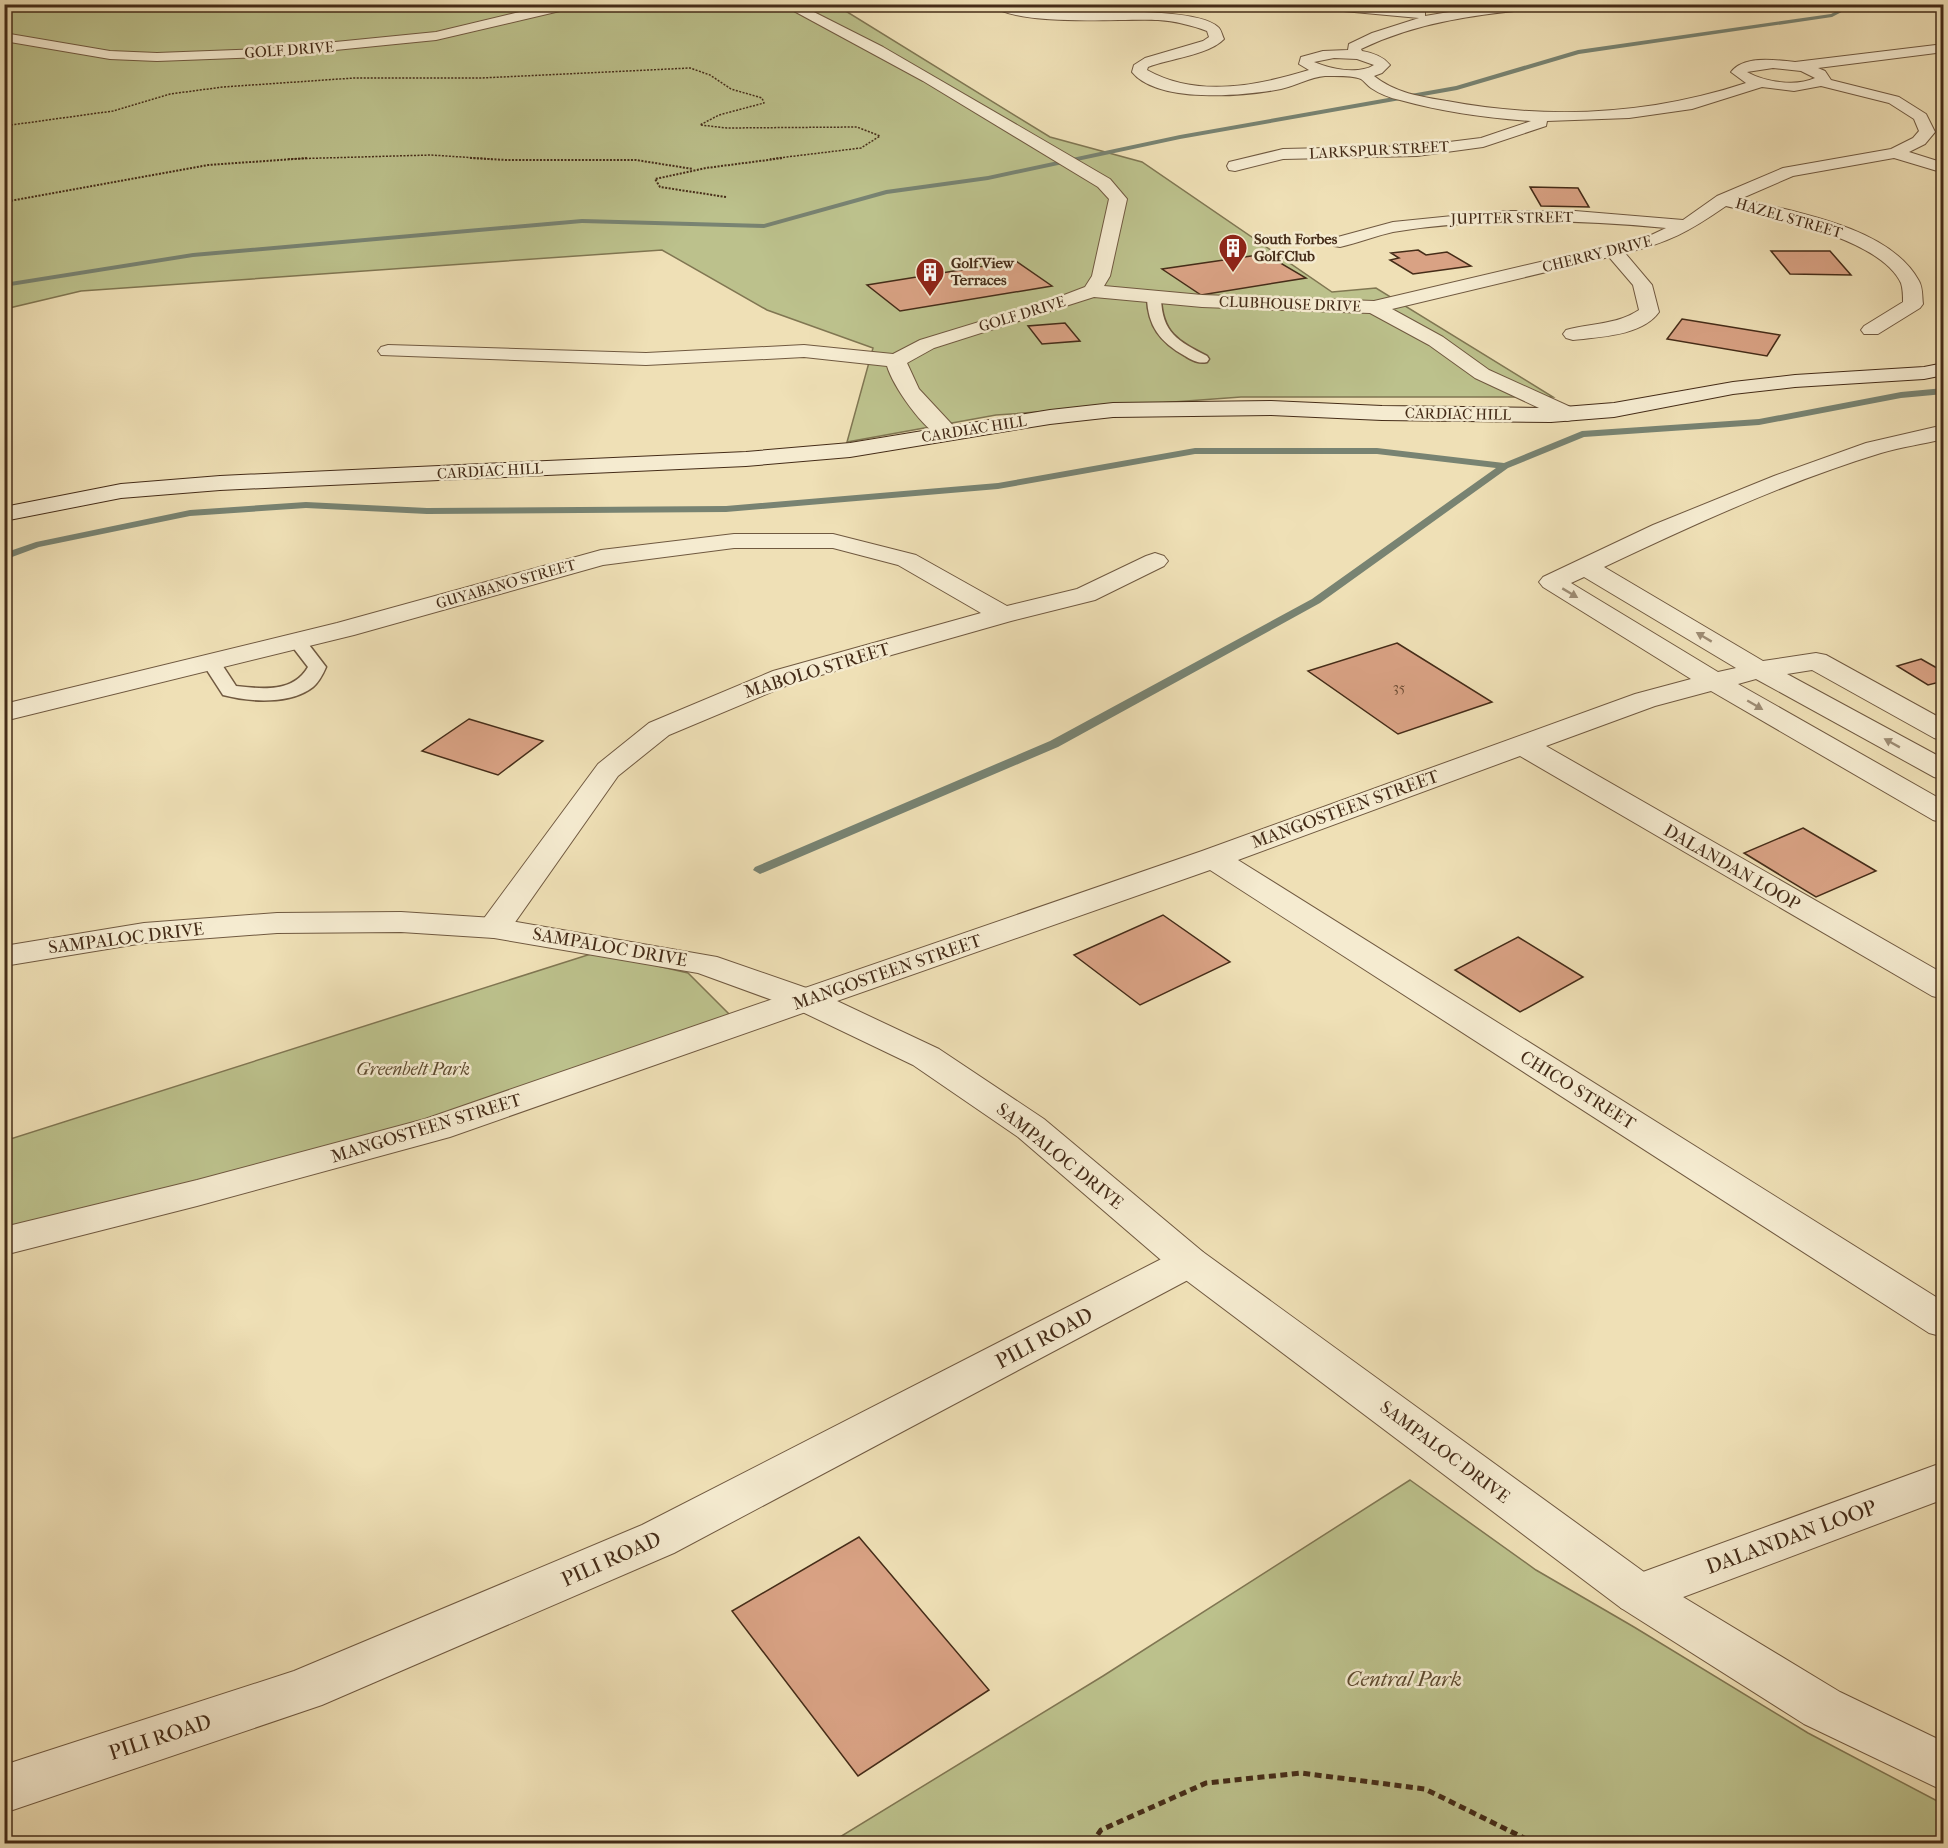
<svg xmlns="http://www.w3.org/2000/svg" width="1948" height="1848" viewBox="0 0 1948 1848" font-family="'IM FELL French Canon',serif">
<rect width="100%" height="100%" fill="#efe0b6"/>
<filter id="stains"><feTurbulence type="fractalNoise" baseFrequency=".00333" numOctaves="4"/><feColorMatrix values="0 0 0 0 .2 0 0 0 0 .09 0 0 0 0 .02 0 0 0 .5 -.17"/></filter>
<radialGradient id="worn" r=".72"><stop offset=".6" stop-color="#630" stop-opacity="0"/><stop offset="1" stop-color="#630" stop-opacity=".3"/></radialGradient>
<g fill="#bcc18c" stroke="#807652" stroke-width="1.5">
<path d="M4 5H836L1050 137 1142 162 1332 292 1376 288 1553 397H1241L996 415 847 442 873 348 767 310 662 250 81 291 5 309Z"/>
<path d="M597 952 688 973 732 1017 434 1122 5 1229 4 1141Z"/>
<path d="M1410 1480 1536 1570 1634 1627 1808 1733 1943 1804V1843H830L1103 1676Z"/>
</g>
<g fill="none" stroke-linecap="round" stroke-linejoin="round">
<g fill="#788372" fill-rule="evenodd">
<path d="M1850 4H1857L1832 17 1579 54 1457 90 1180 139 988 180 887 194 764 228 582 223 193 257 4 287V283L193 253 582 219 764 224 886 190 988 176 1180 135 1456 86 1578 50 1831 14Z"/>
<path d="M1944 388V394L1901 398 1759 425 1584 437 1508 468 1320 603 1058 747 760 874 753 870 755 867 1050 741 1312 599 1496 468 1377 454H1195L998 489 726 512 427 514 306 508 190 516 39 547 4 560V553L36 542 190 510 306 502 427 508 726 506 998 483 1195 448H1377L1504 463 1582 431 1759 419 1901 392Z"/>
</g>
</g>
<g fill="#d9a284" stroke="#452c18" stroke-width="1.5">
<path d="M1530 187 1578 188 1589 207 1541 206Z"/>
<path d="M1418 250 1426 255 1447 252 1471 266 1413 274 1390 260 1399 258 1391 253Z"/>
<path d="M1771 251H1830L1851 275 1790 274Z"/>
<path d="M1265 254 1306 278 1201 295 1162 269Z"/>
<path d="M1016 261 1052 286 900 311 867 285Z"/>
<path d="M1682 319 1780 335 1767 356 1667 339Z"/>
<path d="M1065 323 1080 341 1042 344 1028 326Z"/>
<path d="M1397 643 1492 702 1398 734 1308 671Z"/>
<path d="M1921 659 1944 672V681L1928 685 1897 666Z"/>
<path d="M469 719 543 741 498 775 422 751Z"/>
<path d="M1803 828 1876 871 1816 897 1744 853Z"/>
<path d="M1163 915 1230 962 1140 1005 1074 955Z"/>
<path d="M1518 937 1583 977 1520 1012 1455 970Z"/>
<path d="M859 1537 989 1690 858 1776 732 1611Z"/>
</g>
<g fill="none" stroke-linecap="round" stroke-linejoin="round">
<g stroke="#705940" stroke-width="3">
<g id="service">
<path d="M1154 294 1161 298C1162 333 1178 341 1207 356L1209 359 1207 362C1198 364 1192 360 1185 356 1160 342 1148 326 1147 298Z"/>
<path d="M297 636 303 637 326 667C323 674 319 682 313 687 290 705 249 702 223 695L201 661 203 657H217L236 686C262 689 293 693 308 667L288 641 291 637Z"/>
</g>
</g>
<g stroke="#705940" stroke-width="2">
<g id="minor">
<path d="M553 4H578L577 7 436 40 265 57 157 61 110 59 4 41V33L110 51 157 53 265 49 436 32Z"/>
<path d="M781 4 800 5 883 47 1110 179 1127 199 1110 276 1104 286 1202 295 1374 301 1647 237 1666 228C1575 219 1483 217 1393 232 1375 236 1358 243 1340 247L1334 246 1331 242 1334 238 1393 222 1502 211H1575L1683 220 1717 196 1783 168 1891 149 1913 138 1919 131 1914 119 1889 103 1821 86 1794 91 1762 87 1692 109 1629 118 1547 121 1546 126 1483 147 1417 156 1283 159 1235 171 1229 170 1227 166 1229 162 1283 149 1417 146 1481 138 1531 121C1487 118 1443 112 1400 100 1390 98 1380 94 1371 88 1368 86 1364 81 1361 79 1353 75 1333 76 1325 76 1310 77 1296 86 1281 89 1245 96 1158 104 1132 72L1134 65 1145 58 1203 41 1209 37 1207 31C1191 25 1175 21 1158 20 1122 18 1015 28 991 4 1011 4 1030 10 1050 11 1084 13 1195 6 1218 27 1221 29 1222 35 1224 39 1209 55 1168 59 1148 67L1147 70C1197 98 1257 86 1309 70L1299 64 1301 57 1323 51 1348 50 1349 44 1372 33 1419 18 1311 8 1305 4H1359L1420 10 1425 11V16L1497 4H1549L1543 8C1480 14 1419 21 1361 49L1362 51C1373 53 1383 56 1390 65L1382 73 1374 76C1395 93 1422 97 1447 101 1548 120 1649 115 1746 83L1731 72C1744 55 1776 60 1795 62L1944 44V52L1818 68 1825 71 1831 80 1899 97 1926 114 1935 132 1925 144 1909 152 1944 163V173L1894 158 1793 176 1740 199C1795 212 1890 227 1919 281 1923 288 1922 297 1923 304L1920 308 1878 334H1864L1861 330 1864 326 1903 302C1903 296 1903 289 1901 283 1880 238 1771 217 1726 206 1690 231 1668 243 1625 253L1652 285 1659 312C1642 336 1599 337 1573 340L1566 338 1563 334 1566 330C1592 323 1616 325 1639 310L1633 285 1609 257 1392 309 1443 337 1489 370 1575 409 1578 414 1575 419 1567 421 1475 378 1429 345 1370 313 1202 307 1094 297 934 348 907 363 919 389 960 433 957 438C952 439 948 440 943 438 923 430 893 386 887 366L804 357 646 365 381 355 378 351 381 347 388 345 646 353 804 345 893 354 920 340 1051 300 1085 287 1092 276 1109 199 1098 187 923 81ZM1334 58 1357 59 1374 65C1358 75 1330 69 1314 62ZM1773 68 1801 71 1815 78C1796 87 1765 82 1747 72Z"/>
<path d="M1616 4H1664C1655 11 1625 11 1616 4Z"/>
<path d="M1944 425V439C1923 444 1901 447 1881 453 1786 482 1693 525 1604 567L1763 661 1816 653 1826 655 1944 720V741L1934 738 1812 670 1787 674 1944 759V780L1934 777 1756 679 1738 684 1944 801V823L1933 820 1711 691 1655 706 1546 746 1944 974V999L1932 996 1520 756 1238 860 1944 1302V1337L1929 1333 1210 870 450 1137 197 1206 4 1255V1227L197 1180 425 1119 1202 851 1635 694 1691 679 1543 587 1539 582 1543 577 1653 525 1774 476 1866 443ZM1584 577 1736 668 1718 672 1571 583Z"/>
<path d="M734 534H833L916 555 1007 606 1077 589 1146 556 1155 553 1164 556 1168 561 1164 566 1095 600 1011 621 793 683 669 735 618 776 506 935 494 938 482 935 477 928 482 921 598 764 649 723 773 671 981 613 898 565 833 548H734L603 565 354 635 4 721V704L337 623 601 550Z"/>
<path d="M1189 1248 1203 1252 1209 1262 1203 1272 674 1553 322 1705 4 1813V1765L294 1671 642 1525 1175 1252Z"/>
<path d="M1944 1462V1499L1638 1614 1621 1608 1614 1594 1621 1580Z"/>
</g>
</g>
<g stroke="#705940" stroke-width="2">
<path id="tertiary" d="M401 912 494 918 717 957 818 992 939 1049 1044 1119 1203 1252 1655 1580 1840 1692 1944 1742V1791L1804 1724 1621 1608 1175 1272 1018 1137 913 1065 794 1008 698 973 494 938 401 932 277 933 144 943 4 966V946L144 923 277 913Z"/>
</g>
<g stroke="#452c18" stroke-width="2">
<path id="secondary" d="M1944 363V375L1924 379 1795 387 1733 394 1614 417 1551 422 1382 420 1271 415 1113 417 1050 424 850 457 746 466 220 490 121 498 4 521V507L121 484 220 476 746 452 850 443 1050 410 1113 403 1271 401 1382 406 1551 408 1614 403 1733 382 1795 375 1924 367Z"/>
</g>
<g stroke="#452c18" stroke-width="1.5" stroke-dasharray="2 1.5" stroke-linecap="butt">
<path d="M4 126 113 111 170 94 223 87 354 78H481L690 68 710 75 731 89 762 98 764 103 719 115 700 125 727 128 857 127 880 136 861 148 770 159"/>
<path d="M288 159 431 155 492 159"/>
</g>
<g stroke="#452c18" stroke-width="2" stroke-dasharray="2 1.5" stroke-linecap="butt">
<path d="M470 158 506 160H636L693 169"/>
<path d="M726 197 660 187 655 179 706 168 783 158"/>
<path d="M4 202 208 165 308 158"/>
</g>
<path stroke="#452c18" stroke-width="5" stroke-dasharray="7 4.5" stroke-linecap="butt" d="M1091 1844 1101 1830 1206 1783 1301 1773 1425 1789 1536 1844"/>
<use href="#service" fill="#f5ebd0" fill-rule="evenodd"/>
<use href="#minor" fill="#f5ebd0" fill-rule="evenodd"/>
<use href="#tertiary" fill="#f5ebd0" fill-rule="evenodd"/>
<use href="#secondary" fill="#f5ebd0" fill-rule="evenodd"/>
</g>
<defs><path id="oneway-solid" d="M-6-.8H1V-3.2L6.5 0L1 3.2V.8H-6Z" transform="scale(1.5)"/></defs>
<g fill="#9d8c74">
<use href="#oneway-solid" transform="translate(1570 593) rotate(31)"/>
<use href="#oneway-solid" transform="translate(1704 637) rotate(-149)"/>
<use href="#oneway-solid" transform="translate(1755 705) rotate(30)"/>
<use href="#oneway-solid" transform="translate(1892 743) rotate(-151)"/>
</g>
<defs>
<g id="building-pin" transform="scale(1.5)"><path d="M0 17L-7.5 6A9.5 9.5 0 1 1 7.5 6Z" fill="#8f2418" stroke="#f5ebd0"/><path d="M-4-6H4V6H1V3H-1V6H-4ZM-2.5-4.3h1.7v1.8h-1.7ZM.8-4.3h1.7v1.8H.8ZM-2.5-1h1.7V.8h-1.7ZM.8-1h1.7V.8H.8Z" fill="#fff"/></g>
</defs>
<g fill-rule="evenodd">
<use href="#building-pin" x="1233" y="248"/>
<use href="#building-pin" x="930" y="272"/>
</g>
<g text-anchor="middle" stroke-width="5" stroke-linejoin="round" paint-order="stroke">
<g font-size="15" fill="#452c18" stroke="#f5ebd0">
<text transform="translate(289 50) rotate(-4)" y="5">GOLF DRIVE</text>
<text transform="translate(1379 150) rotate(-3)" y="5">LARKSPUR STREET</text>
<text transform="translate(1512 218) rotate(-1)" y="5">JUPITER STREET</text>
<text transform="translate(1789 218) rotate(16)" y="5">HAZEL STREET</text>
<text transform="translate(1597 254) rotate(-14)" y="5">CHERRY DRIVE</text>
<text transform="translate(1290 304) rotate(2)" y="5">CLUBHOUSE DRIVE</text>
<text transform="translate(1022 314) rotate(-17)" y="5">GOLF DRIVE</text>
<text transform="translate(1458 414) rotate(1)" y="5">CARDIAC HILL</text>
<text transform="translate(974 429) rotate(-9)" y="5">CARDIAC HILL</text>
<text transform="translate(490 471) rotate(-3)" y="5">CARDIAC HILL</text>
<text transform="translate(506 584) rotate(-16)" y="5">GUYABANO STREET</text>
</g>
<g font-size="15" font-weight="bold" fill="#452c18" stroke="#f5ebd0" text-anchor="start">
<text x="1254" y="244">South Forbes<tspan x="1254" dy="17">Golf Club</tspan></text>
<text x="951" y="268">Golf View<tspan x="951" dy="17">Terraces</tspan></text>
</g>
<g font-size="15" fill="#6a4a33">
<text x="1399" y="692">35</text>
</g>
<g font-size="18" fill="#452c18" stroke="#f5ebd0">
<text transform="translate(817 670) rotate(-17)" y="6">MABOLO STREET</text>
<text transform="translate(1345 809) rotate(-20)" y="6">MANGOSTEEN STREET</text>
<text transform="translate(1732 867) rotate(30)" y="6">DALANDAN LOOP</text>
<text transform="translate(126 938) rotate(-7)" y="6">SAMPALOC DRIVE</text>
<text transform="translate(610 947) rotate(10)" y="6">SAMPALOC DRIVE</text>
<text transform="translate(887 972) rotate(-19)" y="6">MANGOSTEEN STREET</text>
<text transform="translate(1578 1090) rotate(32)" y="6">CHICO STREET</text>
<text transform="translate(426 1128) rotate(-17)" y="6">MANGOSTEEN STREET</text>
<text transform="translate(1060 1156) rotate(39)" y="6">SAMPALOC DRIVE</text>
<text transform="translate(1445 1452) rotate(37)" y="6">SAMPALOC DRIVE</text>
</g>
<g font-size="18" font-style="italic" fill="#5d4a2f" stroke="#f5ebd0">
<text x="413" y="1075">Greenbelt Park</text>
</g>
<g font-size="21" fill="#452c18" stroke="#f5ebd0">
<text transform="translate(1044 1338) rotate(-28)" y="7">PILI ROAD</text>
<text transform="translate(1791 1537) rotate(-20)" y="7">DALANDAN LOOP</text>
<text transform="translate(611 1559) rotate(-24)" y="7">PILI ROAD</text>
<text transform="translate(160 1737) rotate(-18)" y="7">PILI ROAD</text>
</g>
<g font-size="21" font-style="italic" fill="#5d4a2f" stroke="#f5ebd0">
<text x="1404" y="1686">Central Park</text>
</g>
</g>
<rect width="1948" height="1848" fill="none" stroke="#efe0b6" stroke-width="24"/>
<rect x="6" y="6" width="1936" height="1836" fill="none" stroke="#452c18" stroke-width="3"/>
<rect x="12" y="12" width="1924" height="1824" fill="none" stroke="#452c18" stroke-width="1.5"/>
<rect width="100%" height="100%" filter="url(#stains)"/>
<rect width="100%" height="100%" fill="url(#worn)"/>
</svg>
